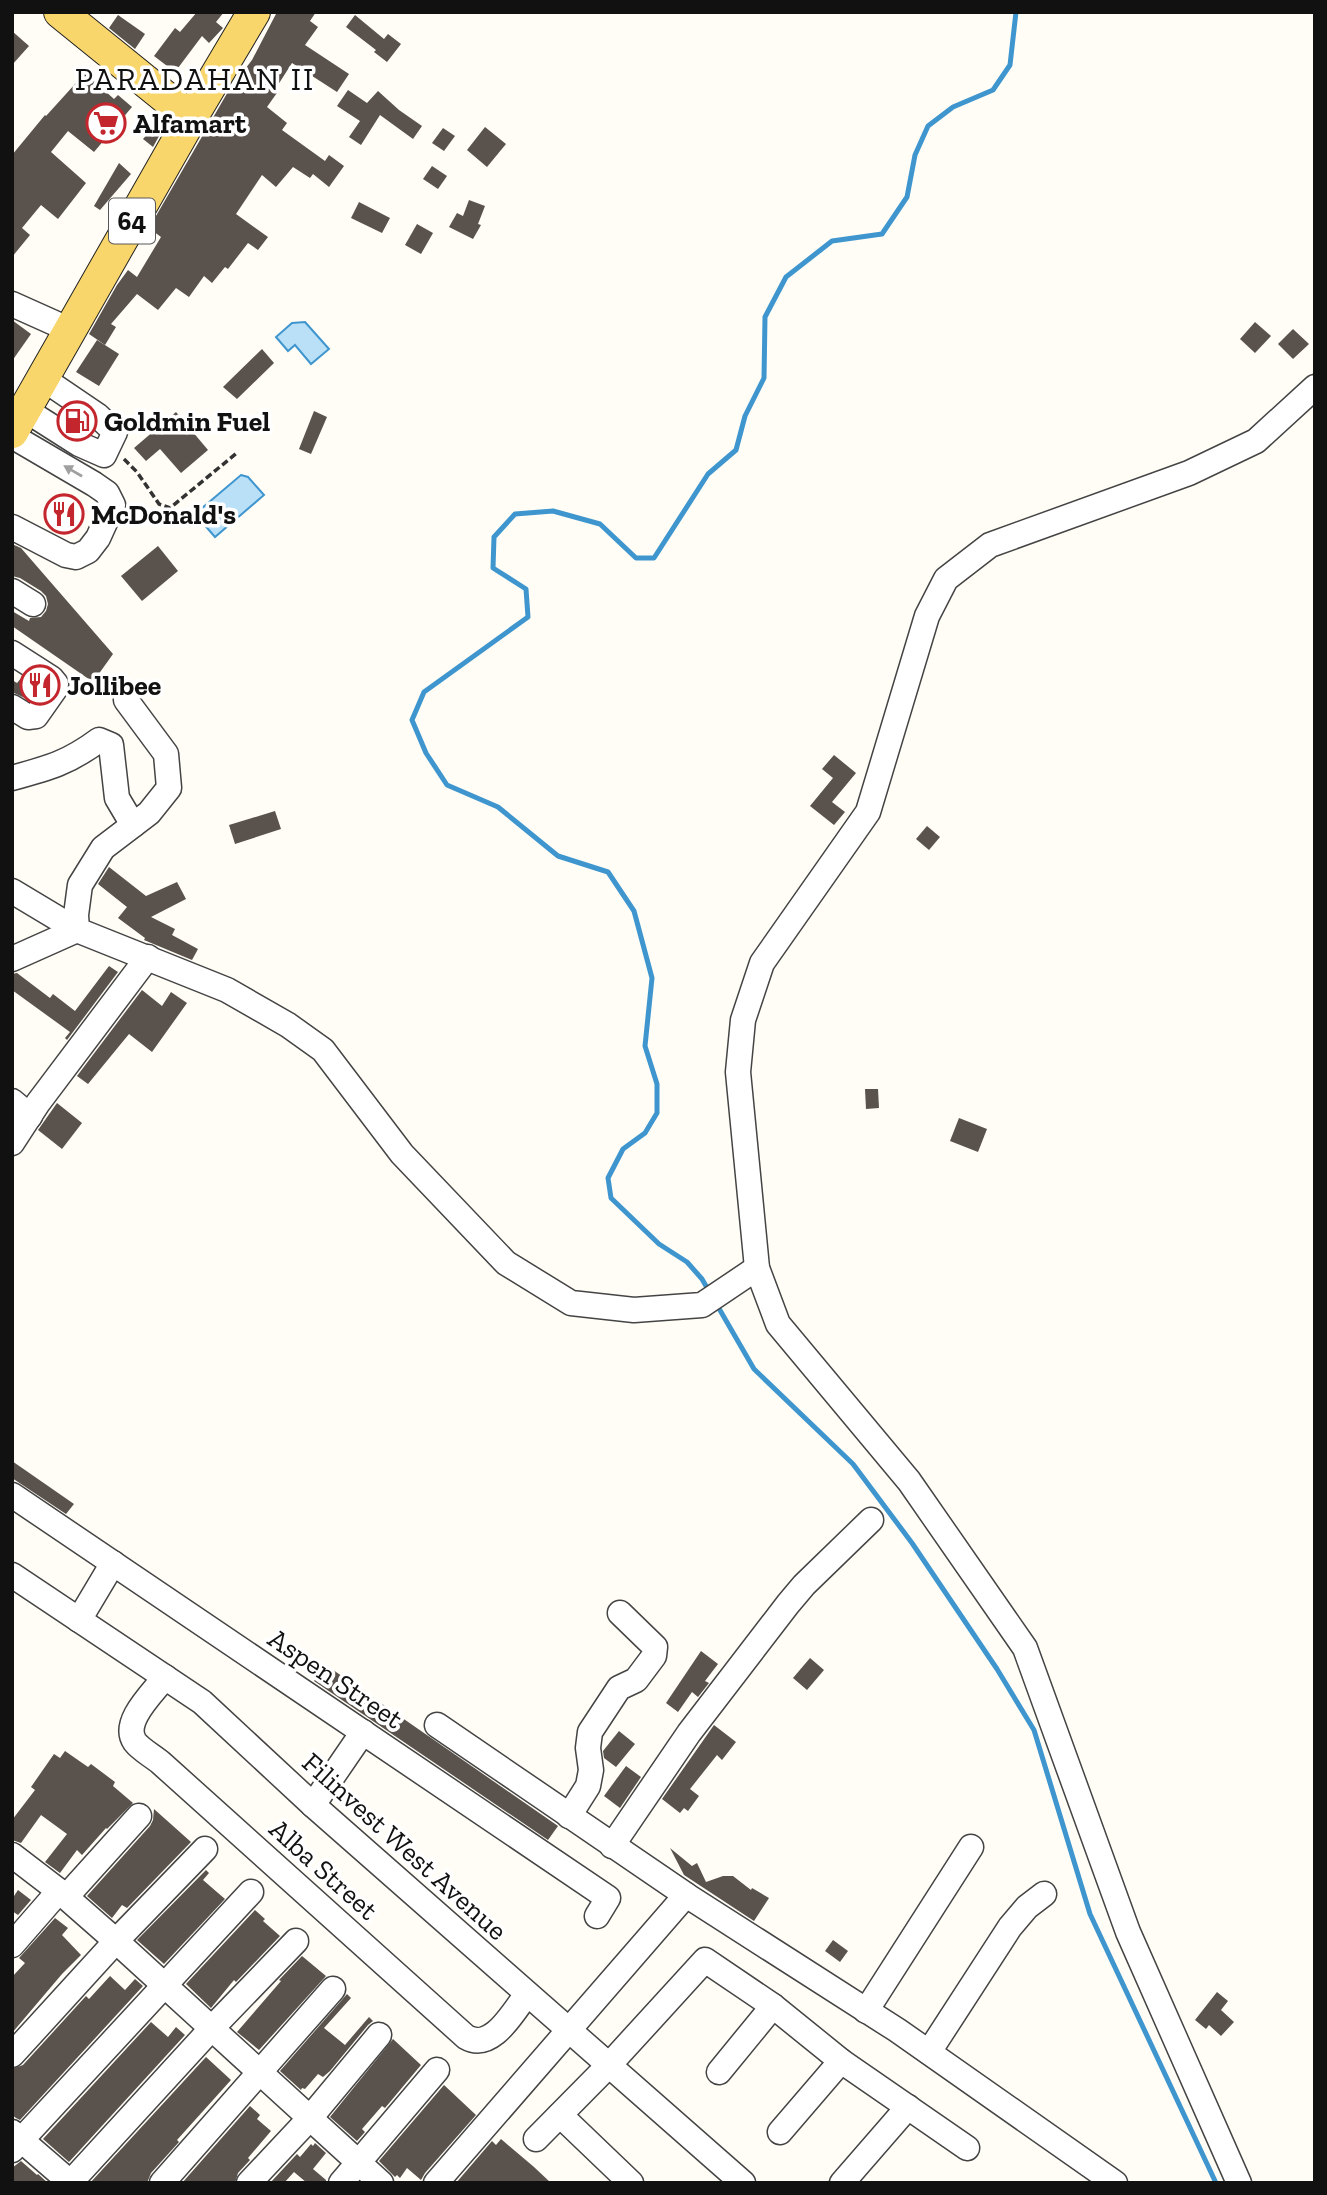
<svg xmlns="http://www.w3.org/2000/svg" width="1327" height="2195" viewBox="0 0 1327 2195" font-family="'Zilla Slab',serif">
<rect width="100%" height="100%" fill="#fffdf5"/>
<g fill="#b9e0f7" stroke="#3f96cf" stroke-width="2">
<path d="M305 322 329 349 311 364 295 345 288 351 276 337 292 323Z"/>
<path d="M241 475 248 477 264 495 215 537 195 514Z"/>
</g>
<g fill="none" stroke-linecap="round" stroke-linejoin="round">
<g stroke="#3f96cf" stroke-width="5">
<path d="M710 1293 702 1279 687 1262 659 1244 611 1198 608 1178 623 1149 645 1133 657 1113V1084L645 1046 652 978 634 911 608 872 558 856 498 807 447 785 426 753 412 720 424 692 528 617 526 589 493 568 494 537 515 514 553 511 600 524 636 558H654L708 474 736 450 745 416 764 378 765 317 786 277 832 241 882 234 907 197 915 155 928 126 953 107 993 90 1010 65 1016 12"/>
<path d="M717 1305 754 1369 853 1464 912 1543 997 1669 1034 1730 1090 1914 1216 2183"/>
</g>
</g>
<g fill="#5a524d">
<path d="M197 12H224L216 22 223 28 209 43 202 36 175 72 154 56 175 28 180 32Z"/>
<path d="M277 12H316L310 21 318 27 305 45 349 74 337 92 292 63 276 88 279 90 267 107 287 123 282 130 325 161 329 155 344 166 329 187 313 174 310 178 293 167 276 187 262 175 236 214 268 237 258 250 248 243 228 269 225 267 212 283 204 276 189 297 176 288 158 310 137 294 111 324 116 327 105 345 89 334 117 285 128 270 137 277 161 237 149 228 229 90 252 60Z"/>
<path d="M118 15 145 34 135 49 109 28Z"/>
<path d="M355 15 384 39 388 34 401 44 387 62 374 52 376 50 346 27Z"/>
<path d="M12 31 29 46 12 65Z"/>
<path d="M85 73 114 99 118 95 132 107 94 152 68 131 51 152 86 183 58 219 41 205 22 228 30 235 12 257V155L45 115 46 116Z"/>
<path d="M348 90 367 103 378 91 399 110 422 126 413 139 380 115 361 145 349 137 360 121 337 106Z"/>
<path d="M157 123 163 129 153 147 143 139Z"/>
<path d="M485 127 506 144 487 167 467 150Z"/>
<path d="M443 128 455 136 444 151 432 143Z"/>
<path d="M119 163 131 174 100 210 94 206Z"/>
<path d="M432 166 447 176 438 189 423 179Z"/>
<path d="M469 200 485 206 478 224 481 225 473 239 449 227 457 213 463 216Z"/>
<path d="M359 202 390 218 382 233 351 218Z"/>
<path d="M417 224 433 233 421 254 405 245Z"/>
<path d="M12 320 31 334 12 361Z"/>
<path d="M1255 322 1271 336 1255 353 1240 339Z"/>
<path d="M1293 329 1309 344 1293 359 1278 344Z"/>
<path d="M97 340 119 354 99 386 76 372Z"/>
<path d="M262 349 274 363 237 399 223 387Z"/>
<path d="M62 410 89 428 92 431 91 433 60 414Z"/>
<path d="M314 411 327 417 311 454 299 449Z"/>
<path d="M176 412 208 450 181 473 160 449 146 461 134 448Z"/>
<path d="M12 544 21 548 113 654 93 682 12 626V611L29 621 30 618 41 617 46 611 48 604 46 596 41 591 20 578 12 576Z"/>
<path d="M158 546 178 571 142 601 121 576Z"/>
<path d="M22 677 38 688 29 700 12 692V680L17 683Z"/>
<path d="M834 755 856 773 832 802 845 812 834 825 810 806 833 778 822 769Z"/>
<path d="M275 811 281 829 235 844 229 825Z"/>
<path d="M927 826 940 837 929 850 916 839Z"/>
<path d="M109 867 146 896 177 882 186 899 151 917 175 929 172 935 198 949 192 960 144 940 145 938 118 918 127 907 98 884Z"/>
<path d="M109 966 118 972 67 1040 65 1038 70 1032 12 990V974L17 973 50 998 53 994 75 1011Z"/>
<path d="M142 990 162 1006 171 992 187 1003 152 1052 129 1034 88 1084 77 1076Z"/>
<path d="M865 1089H878L879 1108 866 1109Z"/>
<path d="M57 1103 82 1123 62 1149 38 1130Z"/>
<path d="M959 1118 987 1129 978 1152 950 1141Z"/>
<path d="M12 1461 74 1504 66 1514 12 1478Z"/>
<path d="M701 1651 718 1664 705 1681 709 1683 698 1697 692 1692 678 1712 666 1703Z"/>
<path d="M810 1658 824 1670 807 1690 793 1678Z"/>
<path d="M326 1665 558 1826 548 1840 314 1681Z"/>
<path d="M714 1725 736 1742 722 1760 717 1755 690 1789 699 1796 688 1811 684 1808 680 1813 662 1799Z"/>
<path d="M619 1731 635 1744 616 1767 604 1758 603 1751Z"/>
<path d="M65 1751 88 1767 91 1764 115 1782 113 1786 133 1803 107 1829 106 1828 82 1855 77 1850 60 1873 45 1862 67 1834 41 1815 21 1843 12 1840V1820L35 1790 31 1787 54 1754 60 1758Z"/>
<path d="M626 1766 641 1777 620 1808 604 1796Z"/>
<path d="M154 1809 191 1842 127 1908 122 1905 112 1918 87 1896 150 1826 153 1820Z"/>
<path d="M670 1848 692 1866 697 1863 706 1882 723 1876H733L751 1890 752 1888 769 1898 754 1921 684 1875Z"/>
<path d="M206 1870 209 1873 203 1880 225 1899 164 1964 137 1940Z"/>
<path d="M18 1890 31 1900 18 1915 12 1911V1899Z"/>
<path d="M255 1910 265 1919 263 1921 280 1936 236 1982 234 1980 211 2008 186 1984Z"/>
<path d="M55 1918 68 1928 62 1935 81 1955 62 1974 12 2033V1977L25 1963 19 1958Z"/>
<path d="M833 1940 848 1951 840 1962 825 1951Z"/>
<path d="M302 1956 326 1976 259 2050 237 2032 281 1981 279 1980Z"/>
<path d="M110 1976 125 1990 135 1979 143 1986 20 2120 16 2118 12 2115V2069L23 2065 86 1996 89 1999Z"/>
<path d="M1217 1992 1228 2001 1221 2010 1234 2022 1221 2036 1209 2025 1206 2029 1195 2020Z"/>
<path d="M347 1994 351 1998 324 2028 345 2045 369 2017 373 2021 368 2025 330 2071 323 2077 318 2074 305 2089 302 2088 301 2090 280 2071Z"/>
<path d="M151 2022 168 2037 176 2027 185 2035 69 2162 43 2139Z"/>
<path d="M393 2039 421 2065 385 2108 382 2106 362 2129 365 2132 357 2141 330 2117Z"/>
<path d="M206 2057 231 2080 177 2140 179 2142 151 2173 147 2183H90Z"/>
<path d="M444 2085 476 2115 425 2173 421 2180 407 2168 400 2178 397 2175 395 2177 379 2161Z"/>
<path d="M250 2106 260 2115 257 2119 271 2131 248 2158 250 2160 238 2173 235 2183H182Z"/>
<path d="M501 2139 534 2167 551 2183H456L492 2141 496 2145Z"/>
<path d="M315 2143 326 2153 313 2169 326 2180V2183H307L294 2172 284 2183H270L297 2154 300 2157 311 2144 313 2146Z"/>
<path d="M21 2161 37 2175 38 2174 48 2183H12V2168Z"/>
</g>
<g fill="none" stroke-linecap="round" stroke-linejoin="round">
<g stroke="#444" stroke-width="27">
<g id="minor">
<path d="M12 304 70 330"/>
<path d="M24 409 79 444 104 455 115 432 98 416 42 378"/>
<path d="M12 436 94 484 107 493 113 505 98 538 88 551 76 557 66 555 12 527"/>
<path d="M12 591 33 604"/>
<path d="M12 653 51 678 56 684 55 689 36 716 28 717 12 707"/>
<path d="M126 700 166 754 169 788 149 813 103 848 80 885 76 915 77 930 227 990 288 1025 323 1050 402 1154 506 1263 571 1303 634 1310 702 1305 757 1268"/>
<path d="M12 778C49 768 68 763 99 740L111 745 117 798 133 825"/>
<path d="M12 891 77 930"/>
<path d="M12 959 77 930"/>
<path d="M12 1101 30 1116"/>
<path d="M12 1143 38 1103 148 957"/>
<path d="M12 1495 608 1898 597 1916"/>
<path d="M12 1575 202 1702 313 1805 743 2183"/>
<path d="M79 1620 113 1563"/>
<path d="M165 1677C153 1693 121 1722 135 1742 141 1750 153 1756 161 1763L466 2037C492 2052 513 2012 527 1994"/>
<path d="M437 1725 686 1895"/>
<path d="M313 1805 363 1732"/>
<path d="M569 1816 588 1786 591 1770 588 1748 590 1732 619 1688 636 1680 654 1656 655 1647 620 1613"/>
<path d="M612 1846 689 1733 788 1604 804 1585 871 1520"/>
<path d="M12 1855 59 1891 116 1941 381 2183"/>
<path d="M66 1897 139 1816"/>
<path d="M12 1945 59 1891"/>
<path d="M866 2011 971 1847"/>
<path d="M929 2052 1010 1927 1027 1907 1044 1894"/>
<path d="M12 2055 116 1941 205 1849"/>
<path d="M719 2072 773 2006"/>
<path d="M560 2115 631 2183"/>
<path d="M12 2132 71 2183"/>
<path d="M780 2132 841 2061"/>
<path d="M536 2139 610 2064 705 1960 773 2006 841 2061 967 2148"/>
<path d="M12 2150 251 1892"/>
<path d="M70 2183 212 2028 296 1941"/>
<path d="M162 2183 333 1989"/>
<path d="M249 2183 310 2118 379 2035"/>
<path d="M341 2183 437 2070"/>
<path d="M436 2183 686 1895 897 2030 1115 2183"/>
<path d="M842 2183 908 2107"/>
<path d="M1239 2183 1128 1932 1025 1648 909 1481 778 1324 757 1268 738 1072 743 1020 762 963 868 812 927 616 946 579 990 545 1189 473 1256 441 1315 387"/>
</g>
</g>
<g stroke="#222" stroke-width="34">
<g id="major">
<path d="M60 12 191 118"/>
<path d="M12 432 191 118 254 12"/>
</g>
</g>
<path stroke="#333" stroke-width="3.5" stroke-dasharray="7 3.5" stroke-linecap="butt" d="M124 459 137 472 159 504 170 508 238 452"/>
<use href="#minor" stroke="#fff" stroke-width="24"/>
<use href="#major" stroke="#f9d66b" stroke-width="32"/>
</g>
<defs><path id="oneway-solid" d="M-6-.8H1V-3.2L6.5 0L1 3.2V.8H-6Z" transform="scale(1.75)"/></defs>
<use fill="#a0a0a0" href="#oneway-solid" transform="translate(73 471) rotate(-150)"/>
<defs>
<g id="supermarket-ring" transform="scale(2.0125)"><circle r="9.5" fill="#fff" stroke="#c4262e" stroke-width="1.5"/><path d="M-6-5.5h2.5l.6 2H6L4.5 2H-2.5L-4.4-4H-6ZM-1.5 3.2a1.3 1.3 0 1 0 .1 0ZM3 3.2a1.3 1.3 0 1 0 .1 0Z" fill="#c4262e"/></g>
<g id="fuel-ring" transform="scale(2.0125)"><circle r="9.5" fill="#fff" stroke="#c4262e" stroke-width="1.5"/><path d="M-5.5-6h7V0h2V4h1.3V-2.5L3-4.5l.8-.8L6-3V5H2.5V1h-1V6h-7ZM-4.2-4.7v3.2H.2V-4.7Z" fill="#c4262e"/></g>
<g id="restaurant-ring" transform="scale(2.0125)"><circle r="9.5" fill="#fff" stroke="#c4262e" stroke-width="1.5"/><path d="M-5-6h1v4h1v-4h1v4h1v-4h1v5L-1.5 .5V6h-2V.5L-5-1ZM5-6V6H3V1.5H1.5Q1.5-4 5-6Z" fill="#c4262e"/></g>
</defs>
<g fill-rule="evenodd">
<use href="#supermarket-ring" x="106" y="123"/>
<use href="#fuel-ring" x="77" y="421"/>
<use href="#restaurant-ring" x="64" y="514"/>
<use href="#restaurant-ring" x="40" y="685"/>
</g>
<g text-anchor="middle" stroke-width="7" stroke-linejoin="round" paint-order="stroke">
<rect fill="#fff" stroke="#585858" stroke-width="2" x="109" y="198.5" width="46" height="45" rx="5"/>
<g font-size="26" font-weight="bold" fill="#111">
<text x="132" y="230">64</text>
</g>
<g font-size="28" font-weight="bold" fill="#111" stroke="#fff" text-anchor="start">
<text x="133" y="133">Alfamart</text>
<text x="104" y="431">Goldmin Fuel</text>
<text x="91" y="524">McDonald's</text>
<text x="67" y="695">Jollibee</text>
</g>
<g font-size="28" fill="#111" stroke="#fff">
<text transform="translate(336 1678) rotate(34)" y="10">Aspen Street</text>
<text transform="translate(405 1846) rotate(42)" y="10">Filinvest West Avenue</text>
<text transform="translate(324 1869) rotate(42)" y="10">Alba Street</text>
</g>
<g font-size="32" letter-spacing="2" fill="#111" stroke="#fff">
<text x="195" y="90">PARADAHAN II</text>
</g>
</g>
<rect width="1327" height="2195" fill="none" stroke="#111111" stroke-width="28"/>
</svg>
